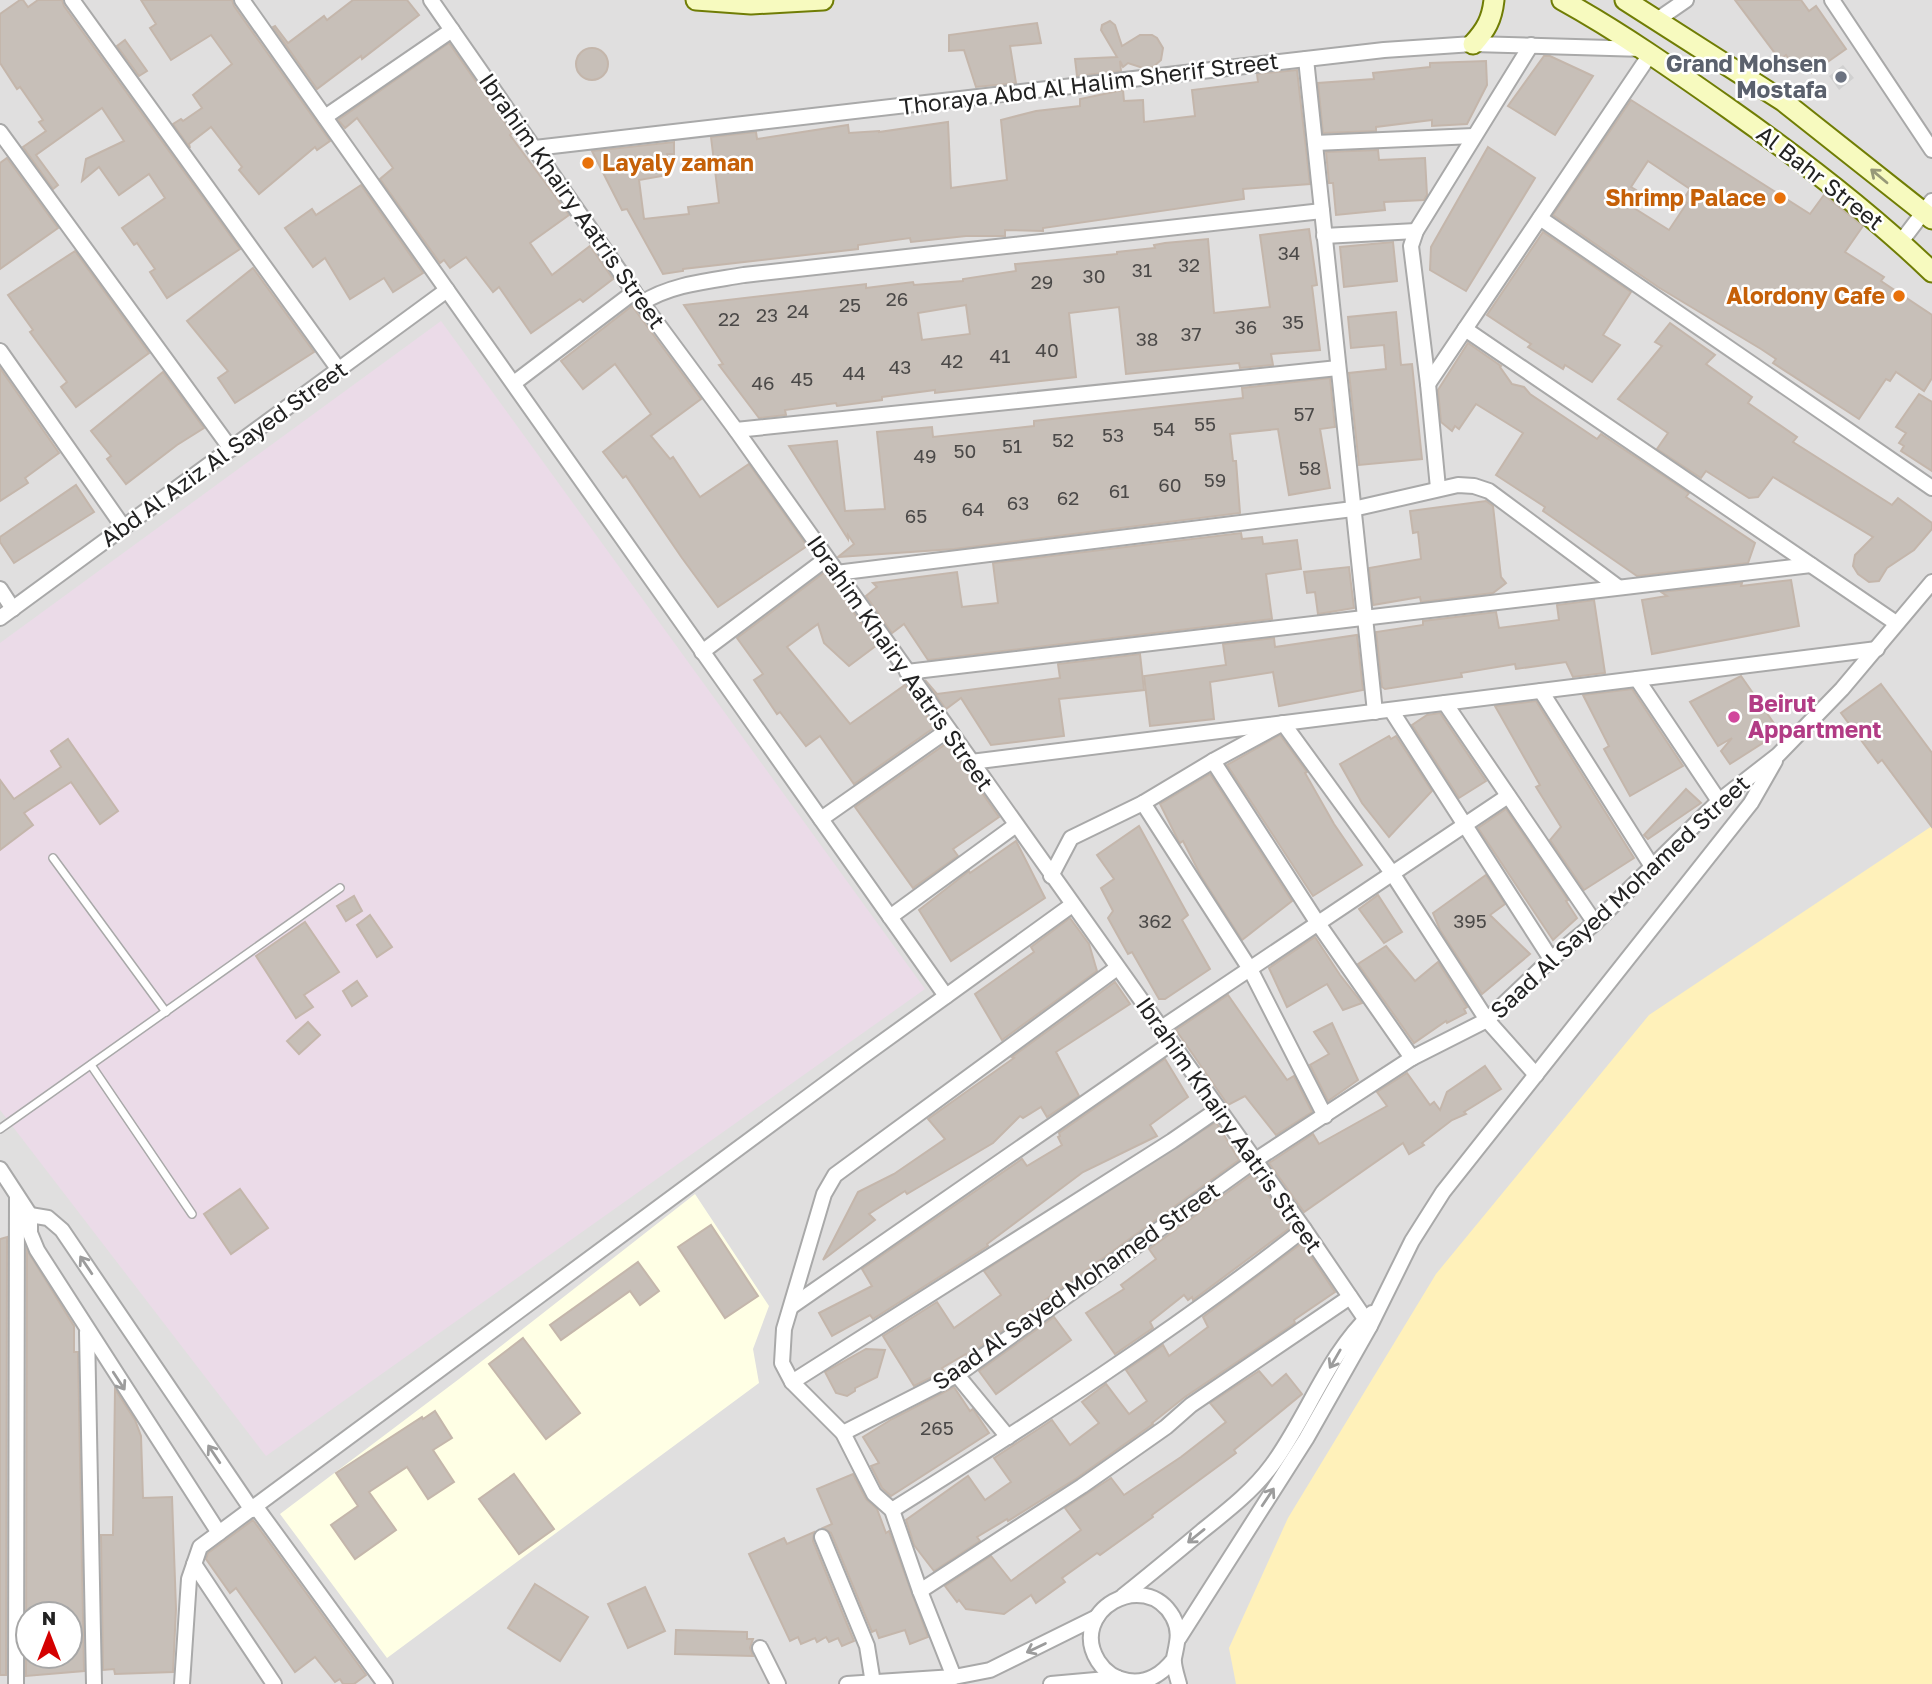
<svg xmlns="http://www.w3.org/2000/svg" width="1932" height="1684" viewBox="0 0 1932 1684" font-family="'Golos Text',sans-serif">
<rect width="100%" height="100%" fill="#f2efe9"/>
<path fill="#e0dfdf" fill-rule="evenodd" d="M0 0H1932V1684H0ZM28 1614H70V1656H28Z"/>
<path fill="#ebdbe8" d="M441 321 925 989 266 1456 0 1110V643Z"/>
<path fill="#ffffe5" d="M695 1194 769 1306 753 1349 759 1383 387 1658 280 1514 459 1379Z"/>
<path fill="#d0d0d0" d="M1843 65 1854 78 1839 90 1829 76Z"/>
<path fill="#fff1ba" d="M1932 826V1684H1236L1229 1648 1288 1518 1436 1274 1649 1015Z"/>
<g fill="#c7bfb8" stroke="#c4b6ab" stroke-width="2" fill-rule="evenodd">
<path d="M20 0H23L28 7 38 0H62L64 6 240 249 167 298 150 272 155 269 137 243 134 245 122 228 165 198 149 174 119 195 99 167 82 181 86 159 124 141 102 108 36 155 58 185 53 189 23 147 46 131 39 122 43 120 20 87 17 89 0 63V14Z"/>
<path d="M141 0H232L234 6 330 141 317 150 315 147 259 194 239 170 242 167 211 127 189 144 190 148 173 124 181 119 183 121 202 108 193 95 232 64 211 35 171 60 150 28 156 24Z"/>
<path d="M353 0H407L419 15 362 59 361 56 317 89 273 27 275 26 288 43 324 16 327 20Z"/>
<path d="M1735 0H1801L1809 11 1816 6 1846 49 1812 73 1805 64 1801 67 1796 59 1791 62 1786 55 1780 60Z"/>
<path d="M1110 21 1115 25 1122 46 1140 35H1152L1157 38 1163 48 1161 60 1153 67 1143 68 1128 63 1123 67 1120 61 1121 71 1077 76 1075 59 1117 57 1101 30 1102 25Z"/>
<path d="M1037 23 1041 43 1010 46 1016 83 976 87 964 50 949 51V35Z"/>
<path d="M125 40 147 71 139 76 117 46Z"/>
<path d="M449 43 512 133 510 135 569 215 530 243 552 275 590 246 613 279 583 302 580 299 531 333 499 287 493 292 466 257 450 268 444 260 440 263 380 179 393 168 357 118 345 128 338 120Z"/>
<circle cx="592" cy="64" r="16"/>
<path d="M1544 56H1550L1593 76 1555 135 1508 106Z"/>
<path d="M1486 61 1487 85 1467 124 1432 126V120L1376 127V131L1323 133 1318 83 1374 79 1373 73 1430 67V63Z"/>
<path d="M1297 70 1310 184 1243 189 1244 199 1043 228V231L1005 230V236H966L911 242 910 238 858 245V249L683 269V271L663 274 627 209 622 210 592 151 674 142V154H667L668 175 639 180 644 219 689 214 688 207 719 203 711 137 756 132 757 139 848 125 849 133 879 131V132L948 122 951 188 1007 180 1001 120 1036 111 1080 106V99L1123 90 1124 101 1143 100 1144 122 1195 116 1192 90 1258 82 1257 74Z"/>
<path d="M1631 100 1810 214 1824 195 1863 226 1845 252 1884 277 1881 281 1932 315V378L1924 391 1896 372 1890 381 1886 379 1859 419 1773 363 1776 359 1761 349 1658 287 1553 215ZM1648 161 1690 189 1683 200 1687 203 1669 230 1626 203 1636 190 1631 187Z"/>
<path d="M1488 147 1535 178 1466 291 1430 270 1431 247Z"/>
<path d="M1378 150 1379 160 1425 158 1427 195 1424 200 1384 202 1385 210 1336 215 1333 183H1329L1326 152Z"/>
<path d="M7 158 58 228 0 269V163Z"/>
<path d="M361 185 423 273 393 292 384 278 350 299 325 258 313 267 285 228 312 209 316 215Z"/>
<path d="M1309 229 1317 285 1312 286 1320 350 1271 354 1273 365 1240 368 1239 363 1126 374 1119 307 1069 313 1076 377 935 393V390L882 397V400L837 406 836 403 785 410 786 415 759 418 719 365 723 364 684 305 866 284V288L913 282 914 285 963 281V279L1016 271 1015 264 1117 254V252L1155 248 1154 245 1165 243 1208 239 1214 313 1270 307 1260 235ZM966 305 970 334 922 340 918 313Z"/>
<path d="M1543 232 1631 292 1603 335 1620 345 1592 382 1565 365 1563 369 1528 347 1531 344 1487 315Z"/>
<path d="M1393 242 1397 281 1344 287 1340 247Z"/>
<path d="M75 251 149 353 76 407 61 387 67 382 30 332 33 330 8 295Z"/>
<path d="M253 268 314 352 235 403 218 378 228 371 187 321Z"/>
<path d="M632 306 701 399 651 436 670 459 673 457 700 497 749 464 807 546 718 607 682 558 626 476 623 478 603 452 651 414 615 364 583 389 561 361Z"/>
<path d="M1396 312 1401 365 1412 364 1422 459 1359 465 1349 373 1386 369 1384 345 1351 348 1348 317Z"/>
<path d="M1670 323 1715 355 1706 364 1752 397 1748 403 1797 437 1793 442 1892 505 1898 498 1932 523V529L1914 550 1887 568 1879 581 1869 582 1858 574 1853 566 1855 555 1873 537 1773 477 1758 497 1749 498 1706 471 1701 478 1657 449 1668 433 1618 399 1662 346 1655 342Z"/>
<path d="M1468 343 1501 366 1500 367 1512 384 1524 387 1530 394 1597 439 1601 434 1689 493 1686 497 1755 543 1748 563 1637 576 1543 511 1545 507 1496 475 1523 433 1476 404 1459 429 1455 426 1452 431 1441 422 1438 390Z"/>
<path d="M0 368 59 453 25 478 28 483 0 501Z"/>
<path d="M163 372 204 428 177 445 126 484 107 459 111 456 91 431Z"/>
<path d="M1330 378 1335 427 1320 429 1330 488 1289 495 1278 429 1230 434 1233 461H1236L1240 513 954 549 838 557 854 544 848 535V539L789 446 837 441 845 511 885 509 877 432 932 427 933 437 1034 426V421L1243 398 1242 388Z"/>
<path d="M1919 394 1932 402V471L1901 451 1904 446 1899 443 1906 433 1896 427Z"/>
<path d="M76 485 94 512 14 563 0 542V537Z"/>
<path d="M1486 501 1493 506 1501 577 1506 583 1493 593 1421 602 1420 597 1373 605 1369 568 1421 559 1418 532 1413 533 1410 511Z"/>
<path d="M1241 533 1242 539 1262 537 1263 544 1297 540 1301 569 1266 574 1272 619 928 660 904 624 892 633 866 596 877 587 873 583 957 572 962 607 998 603 993 563Z"/>
<path d="M1349 567 1354 608 1318 614 1315 592 1307 593 1304 572Z"/>
<path d="M825 572 877 645 849 666 824 643 818 624 787 647 850 724 905 685 935 727 854 784 820 736 806 746 780 712 777 714 754 680 763 674 737 638Z"/>
<path d="M1791 580 1799 626 1652 654 1642 600 1667 596 1661 592 1742 583 1741 586Z"/>
<path d="M1594 600 1605 673 1573 677 1566 662 1516 669 1515 664 1461 673 1462 677 1385 689 1382 687 1376 632 1423 625V621L1496 612 1499 628 1559 620 1557 605Z"/>
<path d="M1357 635 1363 690 1279 706 1273 672 1210 682 1214 719 1150 726 1144 676 1226 665 1223 644 1274 638 1275 647Z"/>
<path d="M1140 654 1144 690 1059 699 1064 736 991 745 961 698 946 709 925 680 937 694 1060 678 1058 664Z"/>
<path d="M1741 676 1780 732 1730 764 1721 751 1732 738 1718 746 1690 702Z"/>
<path d="M1881 684 1932 753V827L1882 760 1878 763 1841 713Z"/>
<path d="M1632 689 1683 766 1630 796 1604 749 1609 746 1583 695Z"/>
<path d="M1536 701 1634 858 1584 890 1550 840 1561 827 1536 787 1540 785 1495 706Z"/>
<path d="M1440 713 1486 781 1459 798 1412 725 1427 715Z"/>
<path d="M1280 735 1307 772 1305 773 1334 824 1362 865 1313 896 1227 765Z"/>
<path d="M1389 736 1391 739 1396 736 1432 791 1389 837 1362 803 1340 764Z"/>
<path d="M68 739 118 811 100 824 71 782 24 813 33 825 0 850V780L14 799 61 767 51 751Z"/>
<path d="M947 743 999 817 953 849 958 856 913 888 855 807Z"/>
<path d="M1210 774 1292 901 1242 940 1201 876 1183 841 1180 843 1178 840 1160 804Z"/>
<path d="M1686 789 1701 803 1648 839 1644 835Z"/>
<path d="M1506 809 1568 900 1566 901 1577 918 1553 940 1478 828Z"/>
<path d="M1139 826 1188 915 1182 920 1210 969 1165 999H1159L1132 952 1128 954 1108 918 1113 911 1101 888 1114 879 1097 855Z"/>
<path d="M1016 841 1045 898 951 961 919 910 969 871 970 873Z"/>
<path d="M1486 875 1505 904 1490 915 1530 954 1482 994 1440 930 1433 913Z"/>
<path d="M1378 895 1402 932 1384 943 1359 909Z"/>
<path d="M354 896 362 911 346 921 337 906Z"/>
<path d="M370 915 392 947 377 957 357 925Z"/>
<path d="M1070 918 1089 944 1097 971 1002 1040 975 994 1034 952 1031 947Z"/>
<path d="M305 922 339 972 304 995 313 1007 296 1018 256 956Z"/>
<path d="M1315 937 1340 975 1362 1003 1343 1010 1327 984 1287 1007 1269 968Z"/>
<path d="M1386 946 1415 981 1438 962 1467 1007 1464 1009 1466 1013 1447 1023 1446 1021 1414 1043 1358 964Z"/>
<path d="M357 981 367 996 352 1006 343 991Z"/>
<path d="M1115 982 1130 1004 1056 1052 1079 1096 1047 1117 1041 1107 1023 1118 1020 1116 993 1143 907 1194 905 1191 869 1214 875 1220 823 1260 858 1192 894 1174 945 1139 928 1119 1014 1058 1012 1057Z"/>
<path d="M1228 995 1287 1080 1294 1076 1312 1112 1276 1135 1245 1096 1228 1105 1176 1030Z"/>
<path d="M308 1022 320 1035 299 1054 287 1041Z"/>
<path d="M1332 1023 1358 1080 1328 1101 1310 1065 1329 1054 1314 1032Z"/>
<path d="M1165 1059 1188 1097 1150 1125 1157 1136 1083 1172 987 1244 988 1246 873 1319 870 1315 832 1336 819 1313 872 1286 862 1269 1022 1159 1027 1166 1062 1145 1058 1137 1060 1136 1059 1133Z"/>
<path d="M1485 1066 1501 1089 1464 1112 1466 1114 1452 1120 1422 1143 1424 1145 1409 1154 1403 1143 1304 1212 1269 1163 1313 1134 1319 1144 1387 1106 1377 1092 1407 1073 1430 1105 1434 1102 1440 1110 1447 1092Z"/>
<path d="M1216 1122 1239 1160 967 1356 966 1354 942 1368 944 1371 914 1386 883 1336 937 1302 954 1328 1001 1295 984 1271Z"/>
<path d="M1253 1174 1291 1227 1193 1300 1192 1297 1188 1300 1184 1295 1150 1322 1153 1328 1115 1354 1086 1313 1124 1289 1121 1285 1156 1259 1149 1249Z"/>
<path d="M240 1189 268 1228 231 1254 204 1214Z"/>
<path d="M711 1225 758 1296 725 1318 678 1247Z"/>
<path d="M7 1237 6 1675H0V1239Z"/>
<path d="M1302 1243 1335 1292 1294 1320 1295 1323 1185 1397 1152 1423 1153 1424 1077 1478 1008 1521 1007 1519 977 1537 980 1541 934 1571 914 1545 906 1520 968 1476 985 1500 1011 1482 994 1458 1052 1420 1070 1445 1099 1423 1082 1402 1106 1384 1129 1414 1147 1401 1126 1370 1163 1345 1169 1356 1208 1327 1203 1317Z"/>
<path d="M27 1250 74 1326V1352H78L84 1671 26 1676ZM67 1610 70 1611V1656H28V1611Z"/>
<path d="M638 1262 659 1291 640 1305 630 1291 561 1340 550 1325Z"/>
<path d="M1054 1317 1071 1340 996 1394 979 1371Z"/>
<path d="M523 1338 580 1413 546 1439 489 1364Z"/>
<path d="M866 1349 885 1350 877 1377 855 1388V1391L847 1396 836 1393 825 1372Z"/>
<path d="M1259 1371 1272 1386 1286 1374 1302 1394 1234 1450 1236 1453 1152 1515 1153 1517 1100 1555 1097 1553 1062 1578 1065 1582 1036 1603 1031 1595 1004 1614 966 1609 959 1600 957 1602 945 1586 991 1556 1011 1581 1081 1530 1065 1508 1111 1478 1124 1495 1181 1457 1226 1422 1210 1403Z"/>
<path d="M954 1387 970 1411 973 1409 989 1433 891 1496 882 1488 871 1466 879 1463 863 1437 892 1419Z"/>
<path d="M115 1389 135 1420 141 1436 143 1498 172 1497 176 1609 173 1672 115 1674 114 1669 103 1670 101 1535H113Z"/>
<path d="M435 1411 452 1438 433 1450 454 1482 428 1499 407 1467 369 1492 396 1530 355 1559 331 1525 358 1506 336 1473 422 1417 423 1419Z"/>
<path d="M514 1474 554 1529 519 1554 479 1499Z"/>
<path d="M853 1474 866 1499 877 1509 886 1533 889 1531 928 1637 910 1644 905 1630 879 1638 876 1630 872 1632 831 1533 823 1528 832 1524 817 1489Z"/>
<path d="M253 1520 366 1675 354 1684H343L340 1679 335 1682 315 1657 295 1672 236 1588 230 1593 206 1559 208 1553Z"/>
<path d="M814 1532 813 1541 854 1641 842 1646 838 1638 829 1642 826 1637 817 1642 815 1638 801 1644 798 1637 790 1641 749 1554 784 1538 787 1544Z"/>
<path d="M535 1584 588 1617 560 1661 508 1628Z"/>
<path d="M645 1587 665 1631 628 1648 608 1604Z"/>
<path d="M676 1630 747 1632V1639H753L750 1648 753 1656 675 1654Z"/>
</g>
<g fill="none" stroke-linecap="round" stroke-linejoin="round">
<g stroke="#a9a9a9" stroke-width="10">
<g id="lane">
<path d="M53 858 166 1012"/>
<path d="M91 1065 192 1214"/>
<path d="M0 1129 340 888"/>
</g>
</g>
<g stroke="#a9a9a9" stroke-width="18">
<g id="street">
<path d="M72 0 339 370"/>
<path d="M242 0 946 996"/>
<path d="M431 0 634 292 736 430 1304 1229 1370 1326"/>
<path d="M1832 0 1932 150"/>
<path d="M1657 20 1686 0"/>
<path d="M1306 59 1375 712"/>
<path d="M325 117 452 30"/>
<path d="M0 132 231 449"/>
<path d="M1315 143 1474 136"/>
<path d="M535 148 1384 50 1473 44 1644 49"/>
<path d="M1540 218 1932 488"/>
<path d="M1324 236 1416 231"/>
<path d="M1900 243 1932 201"/>
<path d="M642 303C671 284 710 281 744 275L1322 211"/>
<path d="M1465 329 1896 623"/>
<path d="M0 351 124 528"/>
<path d="M514 383 634 292"/>
<path d="M1428 384 1651 53"/>
<path d="M736 430 1338 368"/>
<path d="M1438 488 1428 384 1411 246 1416 231 1531 45"/>
<path d="M836 573 1353 509 1458 485 1474 486 1489 491 1618 587"/>
<path d="M0 589 13 609"/>
<path d="M0 618 447 290"/>
<path d="M702 652 826 559"/>
<path d="M907 672 1811 565"/>
<path d="M1637 679 1719 801"/>
<path d="M1541 691 1653 868"/>
<path d="M1445 703 1595 923"/>
<path d="M1391 710 1551 959"/>
<path d="M1213 761 1317 922 1412 1058"/>
<path d="M971 762 1877 649"/>
<path d="M1143 803 1250 969 1325 1116"/>
<path d="M821 819 948 730"/>
<path d="M1051 876 1071 838 1143 803 1213 761 1283 723 1392 873 1487 1020 1536 1075"/>
<path d="M890 917 1016 825"/>
<path d="M1160 1029 1508 796"/>
<path d="M0 1169 30 1215V1233L37 1250 219 1533"/>
<path d="M30 1215 48 1218 62 1230 252 1510"/>
<path d="M792 1306 1170 1044"/>
<path d="M87 1332 94 1684"/>
<path d="M957 1375 1008 1437"/>
<path d="M792 1382 1172 1141 1217 1110"/>
<path d="M843 1433 957 1375 1254 1161 1412 1058 1487 1020 1551 959 1595 923 1719 801 1778 755 1842 689 1932 582"/>
<path d="M256 1507 385 1684"/>
<path d="M892 1510C1033 1422 1173 1332 1304 1229"/>
<path d="M822 1537 867 1646 873 1683"/>
<path d="M194 1564 274 1684"/>
<path d="M920 1591 1082 1486 1166 1427 1191 1405 1350 1297"/>
<path d="M1123 1596C1149 1575 1176 1553 1202 1531 1227 1511 1253 1491 1272 1465 1308 1416 1327 1355 1372 1313"/>
<path d="M1179 1638 1306 1439 1370 1326 1412 1241 1443 1192 1751 803 1775 761"/>
<path d="M760 1648 778 1684"/>
<path d="M1174 1659C1162 1674 1148 1684 1128 1681 1116 1679 1105 1672 1098 1661 1067 1611 1145 1567 1173 1617 1181 1632 1177 1643 1174 1658 1173 1665 1177 1676 1179 1684"/>
<path d="M954 1677 920 1591 892 1510 874 1494 843 1433 792 1382 782 1363 784 1329 824 1194 835 1175 1117 968"/>
<path d="M16 1684 17 1196"/>
<path d="M182 1684 189 1579 200 1547 859 1059 1072 905"/>
<path d="M847 1684 954 1677 990 1670 1097 1617"/>
<path d="M1051 1684 1118 1678"/>
</g>
</g>
<g stroke="#707d05" stroke-width="23">
<g id="secondary">
<path d="M696 0 751 4 823 0"/>
<path d="M1562 0C1620 32 1674 70 1728 108 1799 158 1869 211 1932 272"/>
<path d="M1625 0 1783 101 1932 219"/>
<path d="M1473 44C1486 30 1492 19 1494 0"/>
</g>
</g>
<use href="#lane" stroke="#fff" stroke-width="7"/>
<use href="#street" stroke="#fff" stroke-width="14"/>
<use href="#secondary" stroke="#f7fabf" stroke-width="19"/>
</g>
<defs><path id="oneway-shaft" d="M-6 0H5M1.5-3L5.5 0L1.5 3" fill="none" stroke-width="1.6" stroke-linecap="round" stroke-linejoin="round" transform="scale(1.75)"/></defs>
<use stroke="#979978" href="#oneway-shaft" transform="translate(1879 176) rotate(-140)"/>
<g stroke="#9c9c9c">
<use href="#oneway-shaft" transform="translate(86 1265) rotate(-124)"/>
<use href="#oneway-shaft" transform="translate(1335 1359) rotate(120)"/>
<use href="#oneway-shaft" transform="translate(119 1381) rotate(57)"/>
<use href="#oneway-shaft" transform="translate(214 1454) rotate(-124)"/>
<use href="#oneway-shaft" transform="translate(1268 1497) rotate(-56)"/>
<use href="#oneway-shaft" transform="translate(1196 1536) rotate(141)"/>
<use href="#oneway-shaft" transform="translate(1036 1648) rotate(154)"/>
</g>
<circle fill="#6b7280" stroke="#fff" stroke-width="2.5" cx="1841" cy="77" r="7"/>
<g fill="#e8710a" stroke="#fff" stroke-width="2.5">
<circle cx="588" cy="163" r="7"/>
<circle cx="1780" cy="198" r="7"/>
<circle cx="1899" cy="296" r="7"/>
</g>
<circle fill="#d1479c" stroke="#fff" stroke-width="2.5" cx="1734" cy="717" r="7"/>
<g text-anchor="middle" stroke-width="5" stroke-linejoin="round" paint-order="stroke">
<g font-size="19" fill="#4b4948">
<text x="1289" y="260">34</text>
<text x="1189" y="272">32</text>
<text x="1142" y="277">31</text>
<text x="1094" y="283">30</text>
<text x="1042" y="289">29</text>
<text x="897" y="306">26</text>
<text x="850" y="312">25</text>
<text x="798" y="318">24</text>
<text x="767" y="322">23</text>
<text x="729" y="326">22</text>
<text x="1293" y="329">35</text>
<text x="1246" y="334">36</text>
<text x="1191" y="341">37</text>
<text x="1147" y="346">38</text>
<text x="1047" y="357">40</text>
<text x="1000" y="363">41</text>
<text x="952" y="368">42</text>
<text x="900" y="374">43</text>
<text x="854" y="380">44</text>
<text x="802" y="386">45</text>
<text x="763" y="390">46</text>
<text x="1304" y="421">57</text>
<text x="1205" y="431">55</text>
<text x="1164" y="436">54</text>
<text x="1113" y="442">53</text>
<text x="1063" y="447">52</text>
<text x="1012" y="453">51</text>
<text x="965" y="458">50</text>
<text x="925" y="463">49</text>
<text x="1310" y="475">58</text>
<text x="1215" y="487">59</text>
<text x="1170" y="492">60</text>
<text x="1119" y="498">61</text>
<text x="1068" y="505">62</text>
<text x="1018" y="510">63</text>
<text x="973" y="516">64</text>
<text x="916" y="523">65</text>
<text x="1155" y="928">362</text>
<text x="1470" y="928">395</text>
<text x="937" y="1435">265</text>
</g>
<g font-size="23" font-weight="bold" fill="#5b616d" stroke="#fff" text-anchor="end">
<text x="1827" y="72">Grand Mohsen<tspan x="1827" dy="26">Mostafa</tspan></text>
</g>
<g font-size="23" fill="#222" stroke="#fff">
<text transform="translate(1089 84) rotate(-7)" y="8">Thoraya Abd Al Halim Sherif Street</text>
<text transform="translate(1820 178) rotate(38)" y="8">Al Bahr Street</text>
<text transform="translate(572 201) rotate(55)" y="8">Ibrahim Khairy Aatris Street</text>
<text transform="translate(224 454) rotate(-36)" y="8">Abd Al Aziz Al Sayed Street</text>
<text transform="translate(900 663) rotate(55)" y="8">Ibrahim Khairy Aatris Street</text>
<text transform="translate(1620 897) rotate(-43)" y="8">Saad Al Sayed Mohamed Street</text>
<text transform="translate(1229 1125) rotate(55)" y="8">Ibrahim Khairy Aatris Street</text>
<text transform="translate(1076 1286) rotate(-35)" y="8">Saad Al Sayed Mohamed Street</text>
</g>
<g font-size="23" font-weight="bold" fill="#c56008" stroke="#fff" text-anchor="end">
<text x="602" y="171" text-anchor="start">Layaly zaman</text>
<text x="1766" y="206">Shrimp Palace</text>
<text x="1885" y="304">Alordony Cafe</text>
</g>
<g font-size="23" font-weight="bold" fill="#b23c85" stroke="#fff" text-anchor="start">
<text x="1748" y="712">Beirut<tspan x="1748" dy="26">Appartment</tspan></text>
</g>
</g>
<g transform="translate(49 1635)"><circle r="33" fill="#ffffff" stroke="#a7a7a7" stroke-width="2"/>
<path d="M0-5L12 26L0 18L-12 26Z" fill="#d40000"/>
<text y="-10" font-size="19" font-weight="bold" text-anchor="middle" fill="#222222">N</text>
</g>
</svg>
